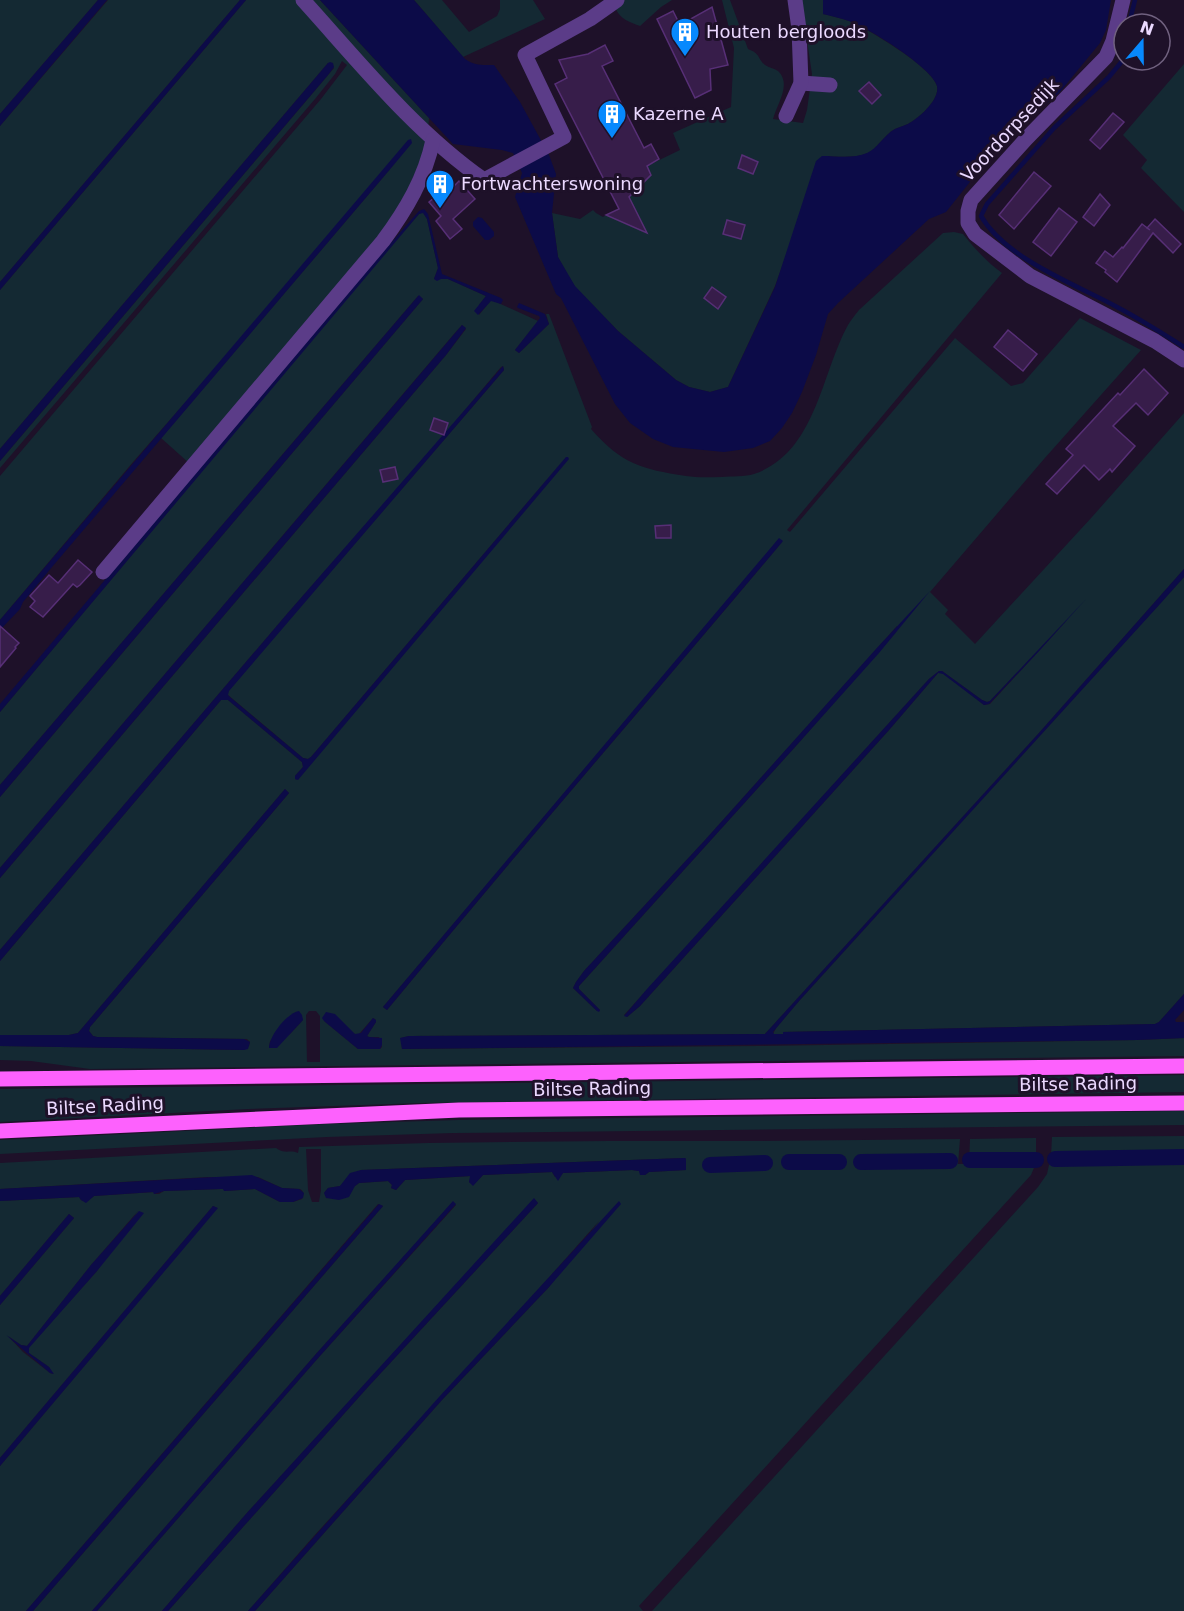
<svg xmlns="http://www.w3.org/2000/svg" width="1184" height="1611" viewBox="0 0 1184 1611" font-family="'DejaVu Sans',sans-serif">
<rect width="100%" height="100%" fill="#1e1129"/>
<g fill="#142933" fill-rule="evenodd">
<path d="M0 0H98L0 114Z"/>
<path d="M108 0H240L0 282V126Z"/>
<path d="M246 0H320L429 118 427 146 397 214 189 463 161 438 397 161 133 462 0 620V476L321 99 347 65 342 61 335 74 315 99 0 468V461L334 68 328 63 0 449V290Z"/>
<path d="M414 0H442L469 32 497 16 500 9V0H533L545 19 463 57Z"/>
<path d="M613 0H672L661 7 640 26C625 20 617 18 613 0Z"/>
<path d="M722 0H730L748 49C761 54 757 58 765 65 769 68 774 68 778 71 792 84 777 104 773 119L803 123 807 110 812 74 801 0H823V14C832 16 841 18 849 21 867 28 933 68 937 86 940 100 919 118 908 124 904 126 899 127 895 129 884 135 877 149 868 153 854 159 836 156 822 156L775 286 728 387 710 392 689 387 676 380 618 331 575 287 566 272 558 257 552 213 580 219 593 210 596 213 603 217 606 215 647 233 629 197 651 175 647 166 680 150 673 133 731 107 734 48Z"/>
<path d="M1184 64V212L1141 168 1147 160 1123 135Z"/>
<path d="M423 212 427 219 438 268 434 279H448L486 296 479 305V315L491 300 494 301 538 321 515 350 519 353 549 324 546 314H549L592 427 591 429C622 464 641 469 686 476 698 478 710 477 722 477 732 476 745 477 754 474 816 453 821 374 848 325 851 320 855 315 859 310L943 233 954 232 963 234C975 249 987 262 1002 273L787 530 790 532 955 338 1011 386 1023 383 1080 318 1141 350 1044 459 930 592 948 610 945 614 975 644 1092 517 1184 413V569L1039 733 765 1034 409 1036 401 1038 402 1049 760 1046 1137 1040 1184 1038V1056L90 1069 31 1061 0 1060V1046L244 1050 249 1046 250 1042 247 1039 97 1037 93 1036 89 1031 90 1027 289 793 285 789 78 1033 69 1035H0V961L221 700H228L302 762 303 767 295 776 296 780 566 457 311 757 308 759 303 758 228 695V691L504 370 503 366 501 367 444 435 287 614 0 950V878L446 355 466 329 462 325 454 334 0 868V797L423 299 418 296 0 785V712L373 267 419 214ZM779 539 782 542C651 698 517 852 387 1010L383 1007ZM1069 618 990 704 984 705 943 673H938L889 730 640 1006 627 1017 624 1015 929 679 939 671H942L982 700 987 702 990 701ZM897 626 896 632 795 747 579 986V989L600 1010V1011H597L573 988 576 982 584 971 706 839ZM309 1011H316L320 1016V1062H307L306 1015ZM373 1018 376 1020V1022L367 1036 369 1037H379L382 1047 380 1049H358L324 1021 355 1034H359ZM303 1020 290 1034 269 1048 270 1041Z"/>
<path d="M1184 577V994L1159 1022 1155 1024 783 1032V1034H773L776 1028 799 1001Z"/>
<path d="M1184 1075V1092L421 1103 248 1109 0 1122V1089Z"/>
<path d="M1184 1111V1125L453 1133 327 1137 0 1154V1140L327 1124 458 1120Z"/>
<path d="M1184 1136V1611H652L1038 1187 1047 1174 1051 1156 1052 1137Z"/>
<path d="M1036 1138V1163L1031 1175 639 1606 643 1611H255L441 1401 549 1287 600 1220 544 1283 313 1537 248 1611H168L367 1388 538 1203 534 1199 246 1514 162 1611H97L319 1357 456 1205 453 1202 316 1354 92 1611H33L383 1206 378 1204 26 1611H0V1466L217 1208 213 1206 0 1458V1305L74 1218 69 1214 0 1296V1201L79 1197 81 1200 86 1202 94 1196 154 1192V1194H159L164 1191 221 1189H223L225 1191 255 1189 280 1202H293L302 1199C304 1195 304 1191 300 1189L282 1188 258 1177H208L0 1189V1163L276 1148C286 1155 289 1149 298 1153L299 1147 428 1143 609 1141H752L960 1139 958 1164H969L970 1139ZM306 1149H321V1190L319 1202H312L308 1190ZM685 1158 686 1159V1170L649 1172 645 1175H641L639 1171 632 1170 563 1173 561 1175 555 1177 552 1172 483 1175 473 1185 469 1182 471 1176 405 1180 396 1190 391 1188 392 1185 388 1181 359 1183 355 1186 324 1193 328 1188 340 1186 361 1170ZM138 1211 97 1271 28 1348 29 1353 49 1367 53 1374 50 1373 23 1352 8 1336 21 1345 27 1346 91 1265Z"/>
</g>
<g fill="#0c0b48">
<path d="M98 0H107L0 126V114Z"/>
<path d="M240 0H246L0 290V282Z"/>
<path d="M320 0H414L465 59C475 66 482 65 494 65L520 102 549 155 556 174 552 213 558 257 575 286 618 331 676 380 689 387 710 392 728 387 775 287 816 161 822 156C836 156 854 159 867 153 877 149 884 135 895 129 899 127 904 126 908 124 919 118 940 100 937 86 933 68 867 27 849 21 841 18 831 16 823 14V0H1111L1106 30 1100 43 1059 93 1001 143 946 212 929 219 838 303 828 314 816 355 802 392 792 413 782 428 770 441 753 448 724 452 673 447 653 439 630 423 615 404 561 298 556 294 515 197 522 173 513 153 502 150 453 144Z"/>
<path d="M330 62 333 63 334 67 328 75 0 461V449L328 63Z"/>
<path d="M411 139 412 143 397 161 52 567 23 602 20 609 0 630V620L408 140Z"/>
<path d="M424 209 428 214 442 274 501 298 503 300 501 304 491 301 478 315 474 311 486 296 448 279H441L437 281 434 279 438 268 427 219 423 213 419 214 0 712V704L367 270 419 211Z"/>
<path d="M478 217 482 218 494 232V236L489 240H485L473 226V222Z"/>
<path d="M419 295 423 299 0 797V785Z"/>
<path d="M519 303 545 314 549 324 519 353 515 350 540 318 539 316 518 308 517 307Z"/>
<path d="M462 325 466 328 446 355 0 878V868Z"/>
<path d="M503 366 504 370 229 691 228 695 231 698 303 758 308 759 311 757 566 457H568L569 459 298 780 295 779V776L303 767 302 762 228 700H221L0 961V950L287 614Z"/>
<path d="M779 538 783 541C651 698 517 852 387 1010L383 1007Z"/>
<path d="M1184 569V577L1160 604 799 1001 773 1032 774 1034H783V1032L1155 1024 1159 1022 1184 994V1010L1175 1020 1176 1022H1184V1038L1137 1040 402 1049 400 1038 409 1036 765 1034 1039 733Z"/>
<path d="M930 591 879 653 795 747 579 986V989L600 1010 599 1012 597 1011 573 988 576 982 584 971 706 839 876 649Z"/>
<path d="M1086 599 1040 650 989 704 984 705 943 674 938 673 889 730 640 1006 627 1017 624 1016 647 989 929 679 939 671H942L982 700 987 702 990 701Z"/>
<path d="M285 789 289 793 90 1027 89 1031 93 1036 97 1037 244 1039 250 1042 248 1049 244 1050 0 1046V1035H69L78 1033Z"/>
<path d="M299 1011 302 1015 303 1020 277 1048H269C269 1036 287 1013 299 1011Z"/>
<path d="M326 1012 335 1014 355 1034 361 1033 373 1018 376 1020V1022L367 1036 369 1037 382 1038V1045L380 1049H358L324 1021 322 1018Z"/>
<path d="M685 1158 686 1159V1170L649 1172 645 1175H640L639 1171 632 1170 563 1173 558 1181 552 1172 483 1175 473 1186 469 1182 470 1176 405 1180 396 1190 391 1188 392 1185 388 1181 359 1183 355 1186 349 1197 339 1200 326 1198 324 1193 328 1188 340 1186 350 1173 361 1170Z"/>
<path d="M252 1175 282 1188 299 1189 304 1193 303 1198 293 1202H280L255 1189 224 1191 223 1189H221L164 1191 154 1194 153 1192 94 1196 86 1203 81 1200 79 1197 0 1201V1189Z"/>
<path d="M534 1198 538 1203 367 1388 168 1611H162L246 1514Z"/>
<path d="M453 1201 456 1204 319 1357 97 1611H92L316 1354Z"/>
<path d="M619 1201 621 1204 549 1287 441 1401 255 1611H248L439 1397Z"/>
<path d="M379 1204 383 1206 33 1611H26Z"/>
<path d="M213 1206 218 1208 0 1466V1458Z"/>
<path d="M139 1211 144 1213 97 1271 29 1348V1353L49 1367 54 1374 50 1373 6 1335 21 1345 27 1346 91 1265Z"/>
<path d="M69 1214 74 1218 0 1305V1296Z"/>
</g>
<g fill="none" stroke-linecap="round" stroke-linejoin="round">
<g stroke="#0c0b48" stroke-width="4.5">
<path d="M1129 24 1135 0"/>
<path d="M1124 54 1123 60 1109 77 1054 128 987 204 981 216C1006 259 1075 284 1117 307 1140 319 1162 333 1184 347"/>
</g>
<g stroke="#0c0b48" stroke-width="16">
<path d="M1055 1159 1184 1157"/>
<path d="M970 1160H1036"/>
<path d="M789 1162H839"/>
<path d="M861 1162 950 1161"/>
<path d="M710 1165 765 1163"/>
</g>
</g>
<g fill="#371d4a" stroke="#572f76" stroke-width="1.5">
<path d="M712 7 728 65 710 69 711 90 695 98 657 19 673 11 680 25Z"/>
<path d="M605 45 613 61 602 66 644 148 651 144 659 159 647 166 651 175 629 197 647 233 606 215 619 209 555 84 567 78 559 60 588 54Z"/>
<path d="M869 82 881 95 872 104 859 91Z"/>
<path d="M1113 113 1124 122 1100 149 1090 140Z"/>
<path d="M742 155 758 162 753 174 738 168Z"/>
<path d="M1034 172 1051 186 1014 229 999 215Z"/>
<path d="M459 181 475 199 453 219 462 229 450 239 436 221 441 216 429 202 442 191 445 195Z"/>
<path d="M1100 194 1110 205 1094 226 1083 217Z"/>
<path d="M1059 208 1077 222 1051 256 1033 242Z"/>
<path d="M1155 219 1181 244 1173 253 1153 233 1117 282 1105 272 1106 270 1096 263 1105 251 1113 257 1122 247 1123 248 1142 224 1150 230 1147 228Z"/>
<path d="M727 220 745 225 741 239 723 234Z"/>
<path d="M712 287 726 297 718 309 704 298Z"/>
<path d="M1008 330 1037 354 1023 371 994 347Z"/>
<path d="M1144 369 1168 393 1148 415 1136 403 1113 426 1135 446 1112 472 1110 469 1099 480 1084 465 1057 494 1046 484 1073 455 1066 449 1118 393 1120 395Z"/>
<path d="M434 418 448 423 444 435 430 430Z"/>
<path d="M395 467 398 479 383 482 380 470Z"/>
<path d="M671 525V538H656L655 526Z"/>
<path d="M78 560 92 572 80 585 77 587 73 584 43 617 30 607 35 601 30 596 49 575 58 583Z"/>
<path d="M0 626 19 643 15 647 16 648 0 667Z"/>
</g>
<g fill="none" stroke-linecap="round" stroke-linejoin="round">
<g stroke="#5b3c88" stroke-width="15">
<path d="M303 0C360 63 414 131 484 180L564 137 525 55 590 19 617 0"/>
<path d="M1123 0 1113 41 1106 57 1026 139 971 200 968 211V223L975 234 1030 276 1155 341 1184 360"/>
<path d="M801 83 830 85"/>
<path d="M786 116 801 83 799 29 795 0"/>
<path d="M103 572 383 241C406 210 425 178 433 140"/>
</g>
<g stroke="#fd61fd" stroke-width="15">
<path d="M0 1079 1184 1066"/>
<path d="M0 1131 459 1110 1184 1103"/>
</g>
</g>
<defs>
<g id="building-pin" transform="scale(1.5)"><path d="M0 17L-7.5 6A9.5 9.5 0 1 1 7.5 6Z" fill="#0789fd" stroke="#1e1129"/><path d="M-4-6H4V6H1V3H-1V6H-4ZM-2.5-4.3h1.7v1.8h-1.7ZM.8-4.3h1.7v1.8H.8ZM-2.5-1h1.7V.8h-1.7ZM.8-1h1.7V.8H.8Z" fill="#fff"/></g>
</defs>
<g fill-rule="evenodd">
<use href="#building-pin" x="685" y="32"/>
<use href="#building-pin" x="612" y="114"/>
<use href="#building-pin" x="440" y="184"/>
</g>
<g text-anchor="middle" stroke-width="6" stroke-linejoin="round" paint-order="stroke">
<g font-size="18" fill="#ebd9ff" stroke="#1e1129" text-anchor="start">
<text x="706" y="38">Houten bergloods</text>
<text x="633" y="120">Kazerne A</text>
<text x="461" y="190">Fortwachterswoning</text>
</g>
<g font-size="18" fill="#ebd9ff" stroke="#1e1129">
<text transform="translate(1010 130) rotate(-47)" y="6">Voordorpsedijk</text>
<text transform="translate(1078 1084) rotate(-1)" y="6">Biltse Rading</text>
<text transform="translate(592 1089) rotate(-1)" y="6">Biltse Rading</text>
<text transform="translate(105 1106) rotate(-3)" y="6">Biltse Rading</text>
</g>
</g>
<g transform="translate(1142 42) rotate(20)"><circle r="28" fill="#1e1129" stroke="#70617f" stroke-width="1.5"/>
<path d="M0-4.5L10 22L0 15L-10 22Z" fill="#0789fd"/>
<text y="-9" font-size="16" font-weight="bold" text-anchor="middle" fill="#ebd9ff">N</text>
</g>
</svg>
